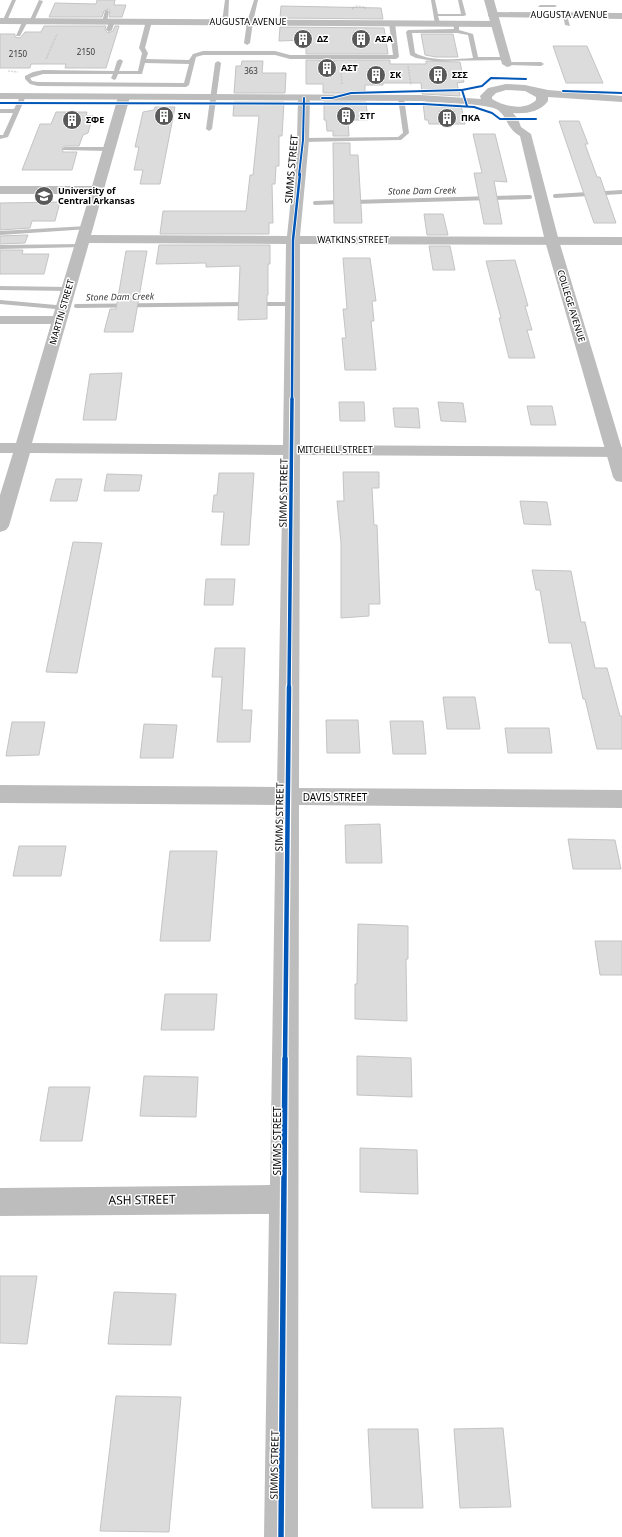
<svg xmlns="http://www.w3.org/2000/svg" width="622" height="1537" viewBox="0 0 622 1537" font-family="'Noto Sans',sans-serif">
<rect width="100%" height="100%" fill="#fff"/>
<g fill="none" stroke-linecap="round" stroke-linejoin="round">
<g stroke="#bbb" stroke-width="4">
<path d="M555 196 622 192"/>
<path d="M354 202 530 197"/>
<path d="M315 203 341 202"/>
<path d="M0 302 56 307"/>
<path d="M261 304H285"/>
<path d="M76 306 245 304"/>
</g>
</g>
<g fill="#dcdcdc" stroke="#c4c4c4">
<path d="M97 0H115L114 5H126L122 17H109L110 10 108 9 104 11 102 17H49L55 3 96 4Z"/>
<path d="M281 6 381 8 383 19 280 18Z"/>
<path d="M44 26H106L105 30 108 33 113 31 115 26H119L106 68H65L66 64H31L30 68H0V34H15V37L20 38 25 32H41Z"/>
<path d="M280 27 384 28 388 54H306V40L279 41Z"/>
<path d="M421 34H453L458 57H436L425 55Z"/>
<path d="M553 46H587L603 83H566Z"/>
<path d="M306 60H390V64H426V61L460 62 464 82 457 83 460 96 422 94 421 83H383V85H365V93H323V84H306Z"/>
<path d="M242 61H263L262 73H286L285 93H234L236 66H241Z"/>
<path d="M234 102H284L282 136H279V166H276L275 184H272L273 223H269V234H160L163 211H246L250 175H253L259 116H233Z"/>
<path d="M324 102H366L368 120H348L349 136H333V131H327L326 120H324Z"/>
<path d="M423 103 461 105 465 124H429L428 120H425Z"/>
<path d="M155 107H175L160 184H140L143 170H134L139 147H135L143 112 154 110Z"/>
<path d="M56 112H87L86 116H93L88 133 83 135 79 146H65L62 148 63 152H77L72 170H22L40 124H51Z"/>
<path d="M559 121H579L588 144H585L597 177H600L616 223H594Z"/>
<path d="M473 134H495L507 182 494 181 502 224H484L474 173H482Z"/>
<path d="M333 143H350V155H358L362 223H334Z"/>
<path d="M60 202 55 221H32L30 228 0 230V203Z"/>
<path d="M424 214H443L448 235H427Z"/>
<path d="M28 235 25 243 0 244V236Z"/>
<path d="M159 245H270V264H268V295H267V319L238 320 240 266 206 267V263L156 264Z"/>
<path d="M429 246H450L455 270H433Z"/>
<path d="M0 250H23L22 254H49L44 274H0Z"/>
<path d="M126 251H147L133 332H104L110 309H116Z"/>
<path d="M343 258H370L376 301H372L374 321H371L376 370H345L342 338H346L343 309H347Z"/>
<path d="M515 260 528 306H525L532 330H527L535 358H509L499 318H501L486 261Z"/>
<path d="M122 373 116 420H83L90 374Z"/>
<path d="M339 402H364L365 421H340Z"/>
<path d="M438 402 463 403 466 422 441 421Z"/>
<path d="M527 406H552L556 425H531Z"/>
<path d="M393 408H418L420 428 395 427Z"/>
<path d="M343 472H379V488H372L374 525H377L380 604H369V616L341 618V543L337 501H344Z"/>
<path d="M219 473H254L249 545H221L224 512H212L214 495H217Z"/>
<path d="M107 474 142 475 139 491H104Z"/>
<path d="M56 479H82L77 501H50Z"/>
<path d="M520 501 547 502 551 525 524 524Z"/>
<path d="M73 542 102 543 77 673 46 672Z"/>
<path d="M532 570 571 571 581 622H585L595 668H607L620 716H622V749H597L585 699H583L571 643H549L540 590H536Z"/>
<path d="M206 579H235L233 605H204Z"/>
<path d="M215 648H245L242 710H252L250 742H217L222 677H212Z"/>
<path d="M443 697H475L480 729H447Z"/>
<path d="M326 720H358L360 753H327Z"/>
<path d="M390 721H423L426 754H393Z"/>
<path d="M12 722H45L39 755 6 756Z"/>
<path d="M144 724 177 725 173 758H140Z"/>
<path d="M505 728H549L552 753H508Z"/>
<path d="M380 824 382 863H346L345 825Z"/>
<path d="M568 839 615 840 621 869H573Z"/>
<path d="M19 846H66L61 876H13Z"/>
<path d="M170 851H217L210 941H160Z"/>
<path d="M358 924 408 926V959H406L407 1021 355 1019V984H357Z"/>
<path d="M595 941H622V975H600Z"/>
<path d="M165 994H217L214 1030H161Z"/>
<path d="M357 1056 411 1058 412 1097 357 1095Z"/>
<path d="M144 1076 198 1077 196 1117 140 1116Z"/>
<path d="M49 1087H90L82 1141H40Z"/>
<path d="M360 1148 417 1150 418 1194 360 1192Z"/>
<path d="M0 1276H37L27 1344 0 1343Z"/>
<path d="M114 1292 176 1294 171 1345 108 1344Z"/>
<path d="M116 1396 181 1397 169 1532 100 1531Z"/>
<path d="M503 1428 511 1507 460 1508 454 1429Z"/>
<path d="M368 1429H418L423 1508H372Z"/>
</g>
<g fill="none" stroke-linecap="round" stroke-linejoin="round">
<g stroke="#b8b8b8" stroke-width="1.5" stroke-dasharray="0.5 1" stroke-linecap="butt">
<path d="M353 9 352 8 356 6 365 7V9"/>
<path d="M46 59 57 34"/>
<path d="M408 66 411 85"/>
<path d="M341 70 342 85"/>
<path d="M8 71 18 72"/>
</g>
<g fill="#bdbdbd" fill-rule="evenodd">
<path d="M12 0H16L7 21 2 22Z"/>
<path d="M39 0 43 1 34 21 29 22Z"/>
<path d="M225 0H229L228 22 225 24 222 22Z"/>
<path d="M254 0H258L253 22 250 43 247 45 244 43 247 22Z"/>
<path d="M431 0H435L438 14H461L458 0H462L466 15 464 16H438L440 23 435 24Z"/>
<path d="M540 5H555L557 6 555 7H538Z"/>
<path d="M107 10 109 11 107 21 102 22 105 11Z"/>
<path d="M563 15 567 16 570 26 565 25Z"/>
<path d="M149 19 152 21 145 48 148 53 146 59 189 60 193 54 203 51H275L290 55H393L389 23 392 21 395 23 399 57 396 59H290L275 55H203L196 57 189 85 186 87 38 86 30 84 25 79V76L33 72 43 70 114 71 117 61 120 59 123 61 119 71H138L142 53 139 48 146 21ZM145 63 189 64 184 83 38 82 32 81 30 78 43 74H113L111 78 114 80 116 79 118 74H142Z"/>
<path d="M23 20 28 21 20 36H16Z"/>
<path d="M110 20 115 21 112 30 109 32 106 30Z"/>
<path d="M456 22 459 24V30L473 34 478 57H506L509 59 508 60 434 61 416 58 410 55 406 32 408 30 454 29 453 24ZM412 33H457L468 35 473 58C454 59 432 62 415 53Z"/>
<path d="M218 61 221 63 212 129 209 131 206 129 215 63Z"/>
<path d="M507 62H541L544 64 541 66 505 65 504 64Z"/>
<path d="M21 95 26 96 8 137 0 139V135H3L13 113H0V109H14Z"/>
<path d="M401 96 404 98 409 133 401 140 303 142 300 140 303 138 398 137 403 133 398 98Z"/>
<path d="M65 147H108L111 149 108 151 63 150V148Z"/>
<path d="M87 226 89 227V229L0 235V231Z"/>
<path d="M82 244 85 246 84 247 0 249V245Z"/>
<path d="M0 286 69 287 73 289 69 291 0 290Z"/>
</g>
<g fill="#bdbdbd" fill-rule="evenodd">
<path d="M493 12 622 13V19L489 17 488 15 489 13Z"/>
<path d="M0 18 495 21 500 24 495 27 0 24Z"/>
<path d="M124 94 128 95 130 97 91 235 287 236 297 140 298 98 300 96H308L310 98 309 140 300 236 622 237V245L300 244V445L622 447V457L300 455 299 788 622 790V808L299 805 298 1537H264L269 1214 0 1216V1188L270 1185 276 805 0 803V785L277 787 283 455 30 453 9 526 6 530 0 532V495L13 453H0V443H16L51 324H0V316H53L90 194H0V186H92L118 97 120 95ZM89 243 286 244 283 445 32 443Z"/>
</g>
<g fill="#bdbdbd" fill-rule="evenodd">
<path d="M484 0H494L512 64 511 66 507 67 502 64Z"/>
<path d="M506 84 525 85 548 90 622 96V102L548 97V101C540 112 526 114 513 113L518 119 521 127 531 134 559 241 622 449V482L616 481 613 477 545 241 520 136C506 128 509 119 498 110 488 103 436 103 421 101L0 99V93L421 95 481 99 480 96 488 88ZM506 90 525 91 536 97V100C525 111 505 107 492 99V97L496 93Z"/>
</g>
<g stroke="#fff" stroke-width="3.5">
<g id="cycleway-far4">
<path d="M563 91 622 93"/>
<path d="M322 98H332L351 93 462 90"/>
<path d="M0 103 423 104 474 107 492 113 500 119H536"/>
<path d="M467 106 462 90 482 86 491 78 526 79"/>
<path d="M299 175 303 140 304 98"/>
</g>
</g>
<g stroke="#fff" stroke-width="4">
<path id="cycleway-far3" d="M292 400 293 240 300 174"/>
</g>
<g stroke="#fff" stroke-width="5.5">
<path id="cycleway-far2" d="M289 688 292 399"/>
</g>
<g stroke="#fff" stroke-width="7">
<path id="cycleway-far1" d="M285 1060 289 687"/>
</g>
<g stroke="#fff" stroke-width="8">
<path id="cycleway" d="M281 1537 285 1059"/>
</g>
<use href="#cycleway-far4" stroke="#0057b8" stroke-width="2"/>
<use href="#cycleway-far3" stroke="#0057b8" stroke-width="2.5"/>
<use href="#cycleway-far2" stroke="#0057b8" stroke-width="3.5"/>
<use href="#cycleway-far1" stroke="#0057b8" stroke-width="4.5"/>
<use href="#cycleway" stroke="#0057b8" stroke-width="5.5"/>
</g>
<defs>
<g id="building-disc" transform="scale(1)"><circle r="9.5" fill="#595959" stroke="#fff"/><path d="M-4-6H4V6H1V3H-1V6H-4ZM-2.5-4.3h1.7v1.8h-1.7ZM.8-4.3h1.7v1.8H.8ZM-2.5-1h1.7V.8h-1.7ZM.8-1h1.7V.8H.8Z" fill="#fff"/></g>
<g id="university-disc" transform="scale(1)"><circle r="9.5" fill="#595959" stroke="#fff"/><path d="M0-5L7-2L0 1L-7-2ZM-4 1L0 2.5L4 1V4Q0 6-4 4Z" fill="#fff"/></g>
</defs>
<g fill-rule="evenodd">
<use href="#building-disc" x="303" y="39"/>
<use href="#building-disc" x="361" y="39"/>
<use href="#building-disc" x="327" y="68"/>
<use href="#building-disc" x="376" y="75"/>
<use href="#building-disc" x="438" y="75"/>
<use href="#building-disc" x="164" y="116"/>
<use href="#building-disc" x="346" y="116"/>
<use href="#building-disc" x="447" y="118"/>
<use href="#building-disc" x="72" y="120"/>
<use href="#university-disc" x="44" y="196"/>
</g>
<g text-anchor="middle" stroke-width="3" stroke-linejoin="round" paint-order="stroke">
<g font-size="8" fill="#373737">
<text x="86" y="55">2150</text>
<text x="18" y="57">2150</text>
<text x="251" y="74">363</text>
</g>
<g font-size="9" fill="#000" stroke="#fff">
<text x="569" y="18">AUGUSTA AVENUE</text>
<text x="248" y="25">AUGUSTA AVENUE</text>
<text x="353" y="243">WATKINS STREET</text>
<text transform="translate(571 306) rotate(73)" y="3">COLLEGE AVENUE</text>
<text transform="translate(62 312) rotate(-74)" y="3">MARTIN STREET</text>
<text x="335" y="453">MITCHELL STREET</text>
</g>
<g font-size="9" font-weight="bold" fill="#000" stroke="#fff" text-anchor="start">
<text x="317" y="42">ΔΖ</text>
<text x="375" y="42">ΑΣΑ</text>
<text x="341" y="71">ΑΣΤ</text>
<text x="390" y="78">ΣΚ</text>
<text x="452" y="78">ΣΣΣ</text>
<text x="178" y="119">ΣΝ</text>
<text x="360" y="119">ΣΤΓ</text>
<text x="461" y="121">ΠΚΑ</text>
<text x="86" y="123">ΣΦΕ</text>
<text x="58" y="194">University of<tspan x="58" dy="10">Central Arkansas</tspan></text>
</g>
<g font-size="9" font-style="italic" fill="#3f3f3f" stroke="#fff">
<text transform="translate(422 191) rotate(-1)" y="3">Stone Dam Creek</text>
<text transform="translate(120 297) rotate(-1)" y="3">Stone Dam Creek</text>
</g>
<g font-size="10" fill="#000" stroke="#fff">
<text transform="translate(291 169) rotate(-85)" y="4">SIMMS STREET</text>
<text transform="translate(283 493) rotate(-89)" y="4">SIMMS STREET</text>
<text x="335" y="801">DAVIS STREET</text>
<text transform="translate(279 817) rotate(-89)" y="4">SIMMS STREET</text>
<text transform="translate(277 1141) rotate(-90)" y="4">SIMMS STREET</text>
<text transform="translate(274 1465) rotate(-89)" y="4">SIMMS STREET</text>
</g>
<g font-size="12" fill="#000" stroke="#fff">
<text transform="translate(142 1200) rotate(-1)" y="4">ASH STREET</text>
</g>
</g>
</svg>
